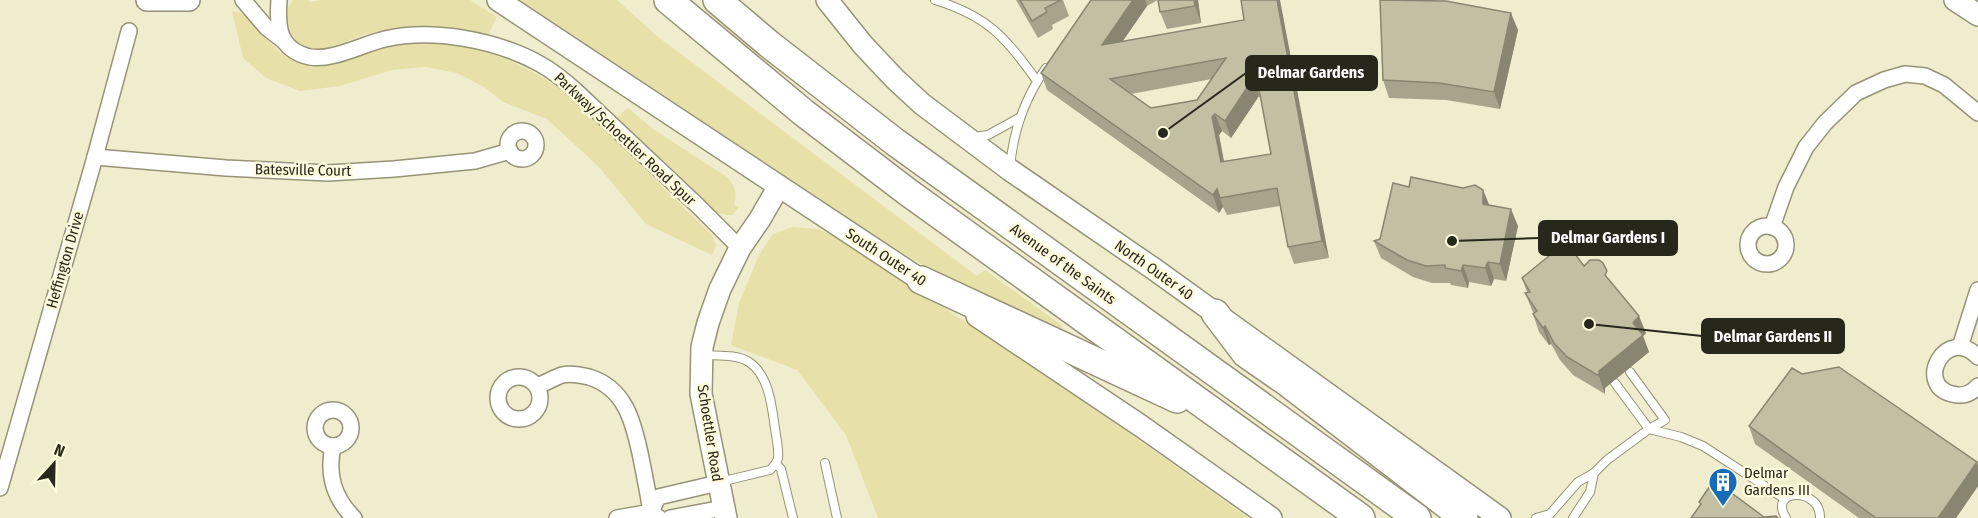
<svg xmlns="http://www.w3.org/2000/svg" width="1978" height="518" viewBox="0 0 1978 518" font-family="'Fira Sans Condensed',sans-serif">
<rect width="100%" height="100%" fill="#f0edce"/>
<g fill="#e7e0a9">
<path d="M293 0H308L310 2 321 0H470L497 17 488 35C446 27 409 24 367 34 350 38 331 51 313 49 302 49 293 39 286 32 284 19 285 10 293 0Z"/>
<path d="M520 0H617L657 36 977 276 985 270 1063 326 1059 335 950 281 894 248Z"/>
<path d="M232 11 250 15C263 34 277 58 302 63 325 67 351 55 374 49 405 41 441 40 473 48 508 56 555 82 582 105 600 121 616 140 633 157 659 183 685 209 711 234L716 245 712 255 646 224 599 167 547 119 503 102 484 87 457 73 426 67 392 70 340 86 300 91 266 78 243 58Z"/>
<path d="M628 108 653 129 727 177C736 187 737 192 734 205L739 207 732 215C721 215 716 213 708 206L617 117Z"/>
<path d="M792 227 818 229 839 238 1093 407 1248 518H878L846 435 797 370 731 345 739 303 759 255 773 234Z"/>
</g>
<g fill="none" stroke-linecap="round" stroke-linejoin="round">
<g stroke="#969377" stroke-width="10">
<g id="lane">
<path d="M935 0C987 16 1006 37 1037 81"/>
<path d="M974 137 988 135 1019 118"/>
<path d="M1010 168C1013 131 1024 99 1046 68"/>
<path d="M703 355C718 356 737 354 749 362 771 377 772 411 776 435 777 442 779 451 778 458 777 463 774 466 770 470L720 482"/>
<path d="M1630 372 1665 420 1649 429"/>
<path d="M1649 429 1681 437 1703 446 1785 499"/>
<path d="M825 463 837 518"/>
<path d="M776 464 781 469 793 518"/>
<path d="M1536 518 1550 514 1578 482 1594 473 1607 460 1649 429 1615 383"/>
<path d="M1573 518 1590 492 1594 473"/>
<path d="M1786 518C1767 488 1821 487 1820 518"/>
</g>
</g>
<g stroke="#969377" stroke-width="18">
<g id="street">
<path d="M243 0 266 27 285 42"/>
<path d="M279 0C277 26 278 50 310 57 332 61 363 44 385 39 433 28 497 40 540 64 553 71 565 81 576 91L698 206 740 248"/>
<circle cx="522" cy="145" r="14"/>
<path d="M95 157 226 168 328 173 394 169 475 161 510 151"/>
<circle cx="1767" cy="245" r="19"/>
<path d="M1772 227 1786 187 1806 147 1825 123 1856 93 1884 80 1905 74 1925 76 1944 85 1978 113"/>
<path d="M1960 347 1978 290"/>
<path d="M1978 357C1946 324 1914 385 1952 394 1963 397 1971 394 1978 386"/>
<circle cx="519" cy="398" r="21"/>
<path d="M537 386C545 383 554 378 562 375 571 373 581 375 589 377 625 388 633 421 640 453 644 473 648 492 651 512"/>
<circle cx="333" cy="428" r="18"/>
<path d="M333 446C327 474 333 497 354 518"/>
<path d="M0 488 95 157 129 31"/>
<path d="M651 512 658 497 718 483"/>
<path d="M617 518 651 512 659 518"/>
<path d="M670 518 723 508"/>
</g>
</g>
<g stroke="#969377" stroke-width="24">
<g id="secondary">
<path d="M147 0H189"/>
<path d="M498 0 933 288"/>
<path d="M827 0 863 45 895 79 922 104 1010 170 1154 269 1500 518"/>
<path d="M1955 0 1978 15"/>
<path d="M977 316 1141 426 1271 518"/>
<path d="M726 518 701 394 702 347 708 323 720 289 740 248 760 219 779 186"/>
</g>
</g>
<g stroke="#969377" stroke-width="30">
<g id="highway">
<path d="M668 0 804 113 909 193 1361 518"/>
<path d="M717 0 769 44 895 142 1417 518"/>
<path d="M921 280 1177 399"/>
<path d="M1215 313 1246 354 1288 383 1464 518"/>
</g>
</g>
<use href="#lane" stroke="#fff" stroke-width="8"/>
<use href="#street" stroke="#fff" stroke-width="15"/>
<use href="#secondary" stroke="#fff" stroke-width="21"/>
<use href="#highway" stroke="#fff" stroke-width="27"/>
</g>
<g fill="#a7a48b" fill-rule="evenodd">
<path d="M1016 0H1063L1069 16 1052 25 1053 29 1038 38Z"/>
<path d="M1091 0H1198L1201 23 1167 29 1160 12 1158 0 1147 6 1123 41 1244 20 1329 258 1294 264 1288 247 1280 206 1227 215 1223 207 1219 213 1047 90 1041 73ZM1212 79 1197 100 1151 108 1131 94ZM1259 96 1262 102 1271 154 1224 161 1219 135 1222 131 1231 138Z"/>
<path d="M1518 30 1500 109 1446 100 1389 98 1383 80Z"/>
<path d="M1409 187 1483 190 1489 205 1518 226 1506 281 1494 279 1491 286 1469 282 1468 288 1451 285 1450 283H1432L1413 277 1381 258 1374 241 1380 239Z"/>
<path d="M1584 266 1610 281 1646 333 1643 336 1649 352 1605 388V394L1573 375 1560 360 1551 344 1549 345 1539 332 1533 314H1534L1532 310 1525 293 1527 292 1522 278Z"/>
<path d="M1802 374 1977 462 1978 466V486L1956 518H1859L1755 444 1749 426Z"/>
</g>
<g fill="#888671">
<path d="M1133 0H1145L1147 6 1108 62 1102 45Z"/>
<path d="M1194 0H1198L1201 23 1195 6Z"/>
<path d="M1277 0H1280L1329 258 1322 241Z"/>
<path d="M1511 13 1518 30 1500 109 1494 92Z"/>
<path d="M1254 77 1259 96 1231 138 1225 121Z"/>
<path d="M1215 114 1222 131 1219 135 1227 179 1221 162 1212 117Z"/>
<path d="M1217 189 1223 207 1219 213 1213 195Z"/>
<path d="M1483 190 1490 207 1483 204Z"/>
<path d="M1511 209 1518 226 1506 281 1500 264Z"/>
<path d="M1488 262 1494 279 1491 286 1485 268Z"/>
<path d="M1463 265 1469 282 1468 288 1461 271Z"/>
<path d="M1639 316 1646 333 1643 336 1649 352 1605 388V394L1599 376V371L1633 323Z"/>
<path d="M1545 326 1551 344 1549 345 1543 328Z"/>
<path d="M1977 462 1978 466V486L1956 518H1938Z"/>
</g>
<g fill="#c2bfa2" stroke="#888671" stroke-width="1.5" fill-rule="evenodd">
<path d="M1020 0H1061L1045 8 1047 12 1032 21Z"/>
<path d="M1091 0H1133L1102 45 1244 20 1241 0H1277L1322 241 1288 247 1277 188 1220 198 1217 189 1213 195 1041 73ZM1226 58 1197 100 1151 108 1110 79ZM1254 77 1257 89H1259L1271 154 1221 162 1212 117 1215 114 1225 121Z"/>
<path d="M1158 0H1194L1195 6 1160 12Z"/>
<path d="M1380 0 1446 1 1511 13 1494 92 1439 83 1383 80Z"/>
<path d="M1411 177 1463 188 1475 185 1483 190V204L1511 209 1500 264 1488 262 1485 268 1463 265 1461 271 1445 268V265L1426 266 1407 260 1374 241 1380 239 1393 183 1409 187Z"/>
<path d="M1566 242 1584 266 1590 260H1599L1603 263 1607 271 1605 275 1639 316 1633 323 1643 335 1599 371V376L1567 357 1554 343 1545 326 1543 328 1533 314 1537 311 1525 293 1530 292 1522 278Z"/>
<path d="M1839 367 1977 462 1938 518H1876L1749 426 1792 368 1802 374Z"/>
<path d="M1714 480 1764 517 1776 516 1778 518H1691L1701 504 1699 502Z"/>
</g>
<defs>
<g id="building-pin" transform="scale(1.5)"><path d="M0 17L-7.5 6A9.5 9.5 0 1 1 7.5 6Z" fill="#176cba" stroke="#fefadb"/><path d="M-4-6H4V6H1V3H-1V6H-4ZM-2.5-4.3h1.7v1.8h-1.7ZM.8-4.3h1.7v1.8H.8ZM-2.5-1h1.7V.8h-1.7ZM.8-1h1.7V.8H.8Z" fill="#fff"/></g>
</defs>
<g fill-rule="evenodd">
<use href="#building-pin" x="1723" y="482"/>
</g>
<g text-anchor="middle" stroke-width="5" stroke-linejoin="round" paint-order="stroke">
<g font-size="15" fill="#28271b" stroke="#fefadb">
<text transform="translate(625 139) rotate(43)" y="5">Parkway/Schoettler Road Spur</text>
<text transform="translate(303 170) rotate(1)" y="5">Batesville Court</text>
<text transform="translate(886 257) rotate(33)" y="5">South Outer 40</text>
<text transform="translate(65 260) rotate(-74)" y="5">Heffington Drive</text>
<text transform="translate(1063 264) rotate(36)" y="5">Avenue of the Saints</text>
<text transform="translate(1154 270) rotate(35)" y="5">North Outer 40</text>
<text transform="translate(710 433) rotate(81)" y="5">Schoettler Road</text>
</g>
<g font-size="15" fill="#28271b" stroke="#fefadb" text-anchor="start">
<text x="1744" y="478">Delmar<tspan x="1744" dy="17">Gardens III</tspan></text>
</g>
</g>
<path fill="none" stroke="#28271b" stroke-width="2" d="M1163 133L1246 73M1452 241L1539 238M1589 324L1702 336"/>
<g fill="#28271b" stroke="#fefadb" stroke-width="2">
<circle cx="1163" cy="133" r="6"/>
<circle cx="1452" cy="241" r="6"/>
<circle cx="1589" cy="324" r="6"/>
</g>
<g fill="#28271b" stroke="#28271b" stroke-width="2">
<rect x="1246" y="56" width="131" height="34" rx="6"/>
<rect x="1539" y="221" width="138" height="34" rx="6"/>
<rect x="1702" y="319" width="142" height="34" rx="6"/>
</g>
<g font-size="16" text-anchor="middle" font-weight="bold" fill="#fff">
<text x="1311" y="78">Delmar Gardens</text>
<text x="1608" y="243">Delmar Gardens I</text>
<text x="1773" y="342">Delmar Gardens II</text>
</g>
<g transform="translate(54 464) rotate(22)" stroke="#fefadb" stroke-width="4.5" paint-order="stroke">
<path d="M0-4.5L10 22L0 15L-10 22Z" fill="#28271b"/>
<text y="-9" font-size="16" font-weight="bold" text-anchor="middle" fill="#28271b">N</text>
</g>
</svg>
